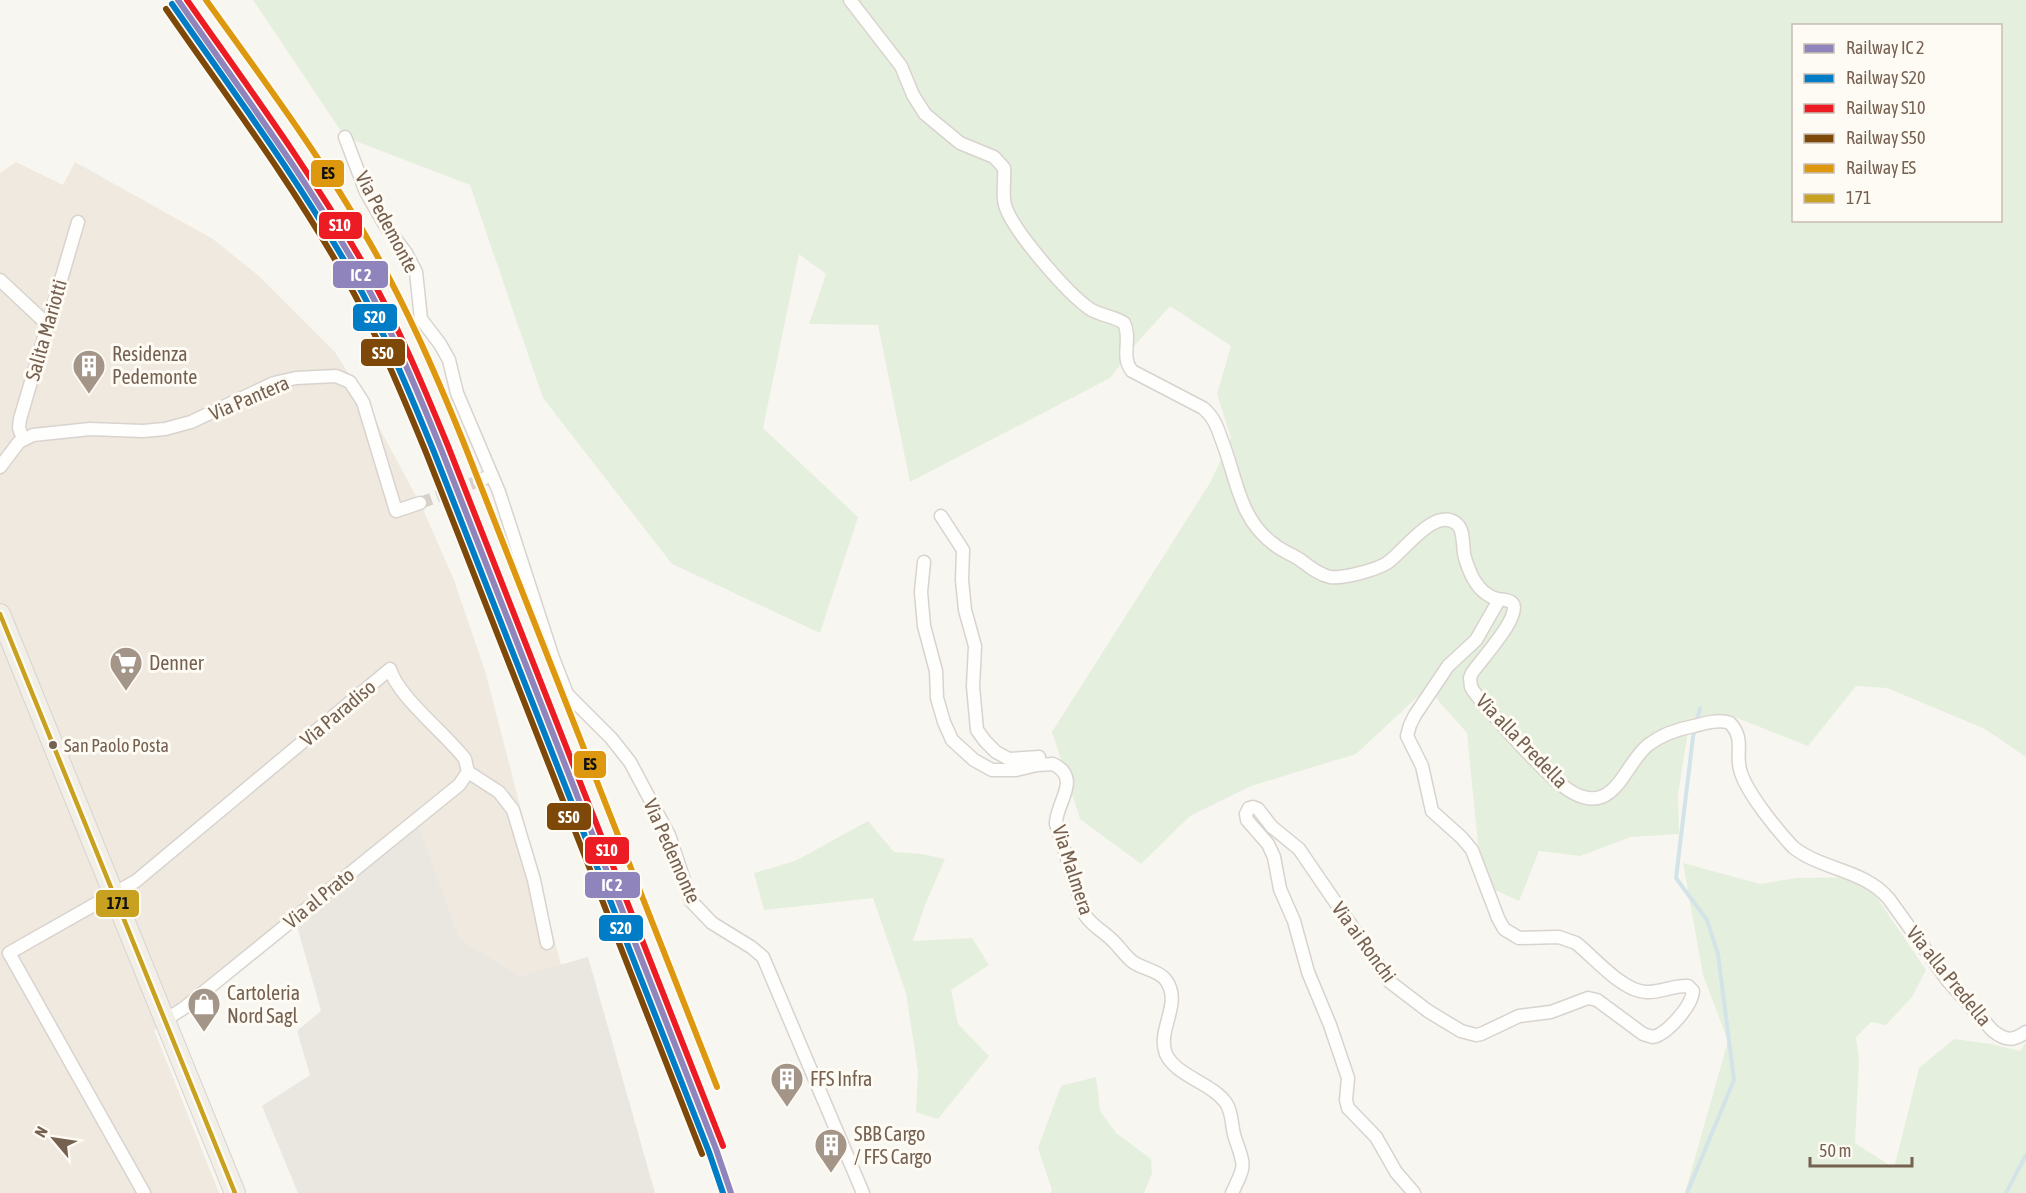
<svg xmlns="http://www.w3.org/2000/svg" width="2026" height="1193" viewBox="0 0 2026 1193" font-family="'Asap Condensed',sans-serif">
<rect width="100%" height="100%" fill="#f8f6f1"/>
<path fill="#f0e9df" d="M16 162 63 185 75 162 213 239 260 277 335 352 360 392 422 507 454 580 486 674 561 965 520 976 460 939 419 828 297 926 154 1030 219 1193H0V173Z"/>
<path fill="#eae6e0" d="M419 827 460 939 520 976 588 957 655 1193H298L262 1106 310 1075 297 1031 321 1011 297 926Z"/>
<g fill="#e5efdd" fill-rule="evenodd">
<path d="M253 0H2026V757L1985 729 1887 688 1856 686 1808 746 1732 716 1710 715 1690 719 1678 794 1679 834 1631 837 1580 856 1539 851 1519 901 1482 884 1467 733 1427 688 1356 754 1251 786 1190 816 1141 864 1080 819 1052 732 1210 483 1231 438 1217 394 1231 346 1170 306 1136 344 1110 378 910 482 878 325 809 324 826 274 799 254 763 428 858 517 820 633 672 564 543 398 470 185 345 137ZM1794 26H2000V220H1794Z"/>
<path d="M868 821 894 852 922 854 945 859 925 905 913 941 972 938 989 965 951 990 958 1024 989 1056 938 1119 916 1112 918 1071 906 993 873 898 764 910 754 873 795 861Z"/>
<path d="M1683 863 1760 884 1797 878 1863 877 1926 970 1912 997 1886 1025 1871 1022 1856 1037 1859 1059 1855 1143 1894 1168 1919 1068 1954 1039 1991 1044 2020 1051 2026 1042V1193H1685L1728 1041 1703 975Z"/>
<path d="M1096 1077 1100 1111 1116 1133 1151 1159 1152 1173 1144 1193H1050L1052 1190 1038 1148 1061 1086Z"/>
</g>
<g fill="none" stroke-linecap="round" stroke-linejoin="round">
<g stroke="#d3e4e8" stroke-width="4">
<path d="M1687 1193 1734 1080 1718 954 1707 920 1676 878 1693 737 1700 708"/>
<path d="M2006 1193 2026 1155"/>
</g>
<path stroke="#d8d1c9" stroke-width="12" stroke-dasharray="12 6" stroke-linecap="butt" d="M420 503 479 481"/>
<g stroke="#d8d3ce" stroke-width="15">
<g id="minor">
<path d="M850 0 901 66 913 95 925 114 960 143 994 157 1004 168C1005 180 1002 194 1005 205 1012 230 1068 294 1090 309 1101 316 1114 316 1124 323 1132 339 1120 357 1132 371L1203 408C1213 416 1217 426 1221 438 1237 477 1238 519 1275 545 1282 551 1291 554 1299 559 1309 566 1317 574 1330 577 1342 579 1376 570 1387 563 1402 554 1435 505 1457 524 1465 531 1462 549 1465 558 1468 568 1472 579 1479 587 1483 592 1491 598 1498 599 1502 600 1506 599 1511 602 1526 612 1479 662 1472 673L1470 678 1471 687C1476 696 1484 704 1491 712 1505 728 1519 744 1534 759 1555 780 1589 819 1617 785 1628 772 1635 756 1648 745 1661 735 1678 729 1694 726 1705 723 1719 719 1730 723 1746 740 1734 754 1741 773 1748 794 1777 830 1793 847 1821 870 1864 869 1889 899L1948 981 1993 1031C2006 1041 2013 1041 2026 1032"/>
<path d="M345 137 366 192 385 225 406 253 416 272 421 319 440 344 449 360 457 393 499 492 553 658 567 694 611 738 630 762 669 835 691 901 712 923 751 947 763 957 863 1193"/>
<path d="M0 280 48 325"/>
<path d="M23 439 19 428 20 419 78 222"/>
<path d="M0 467 19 442 33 435 90 429 143 431 165 429 191 422 274 383 296 378 336 376 350 382 363 402 396 511 420 503"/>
<path d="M479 481 491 475"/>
<path d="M941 516 963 550 962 580 965 610 975 646 973 686 977 730 985 741 996 752 1009 759 1039 757"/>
<path d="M924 562 921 592 924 626 936 671 937 698 944 722 952 740 974 760 992 770H1016L1037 765 1053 764C1083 778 1055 804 1056 824L1085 915C1092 926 1102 930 1111 939 1119 946 1125 956 1133 962 1143 969 1157 970 1165 979 1184 1003 1156 1029 1166 1054 1176 1076 1212 1083 1226 1103 1233 1113 1231 1126 1235 1138 1245 1167 1246 1164 1232 1193"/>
<path d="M468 772 499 792 513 810 534 880 547 943"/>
<path d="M165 1020 184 1008 459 785 468 772"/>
<path d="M144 1193 9 953 136 881 390 669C398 697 446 734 465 759L468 772"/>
<path d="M1414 1193 1396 1172 1376 1137 1348 1108 1346 1100 1348 1078 1330 1025 1308 972 1294 921 1280 889 1274 857 1268 844 1247 820 1246 814 1249 808 1253 807 1258 809 1272 827 1299 849 1390 982 1428 1011 1461 1031 1476 1035 1481 1034 1519 1016 1551 1012 1588 998 1597 1000 1643 1034 1653 1037C1667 1034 1692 1006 1693 991L1688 986C1673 985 1660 993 1646 992 1622 991 1595 958 1576 943L1559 937 1519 938 1504 929 1498 918 1472 850 1462 838 1432 811 1422 766 1407 736 1410 725 1415 715 1448 666 1476 640 1499 600"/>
</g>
</g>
<g stroke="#d9d3cd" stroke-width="22">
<path id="primary" d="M0 614 235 1193"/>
</g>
<use href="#minor" stroke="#fefefd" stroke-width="12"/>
<use href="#primary" stroke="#f2efe8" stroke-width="20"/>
<g stroke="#fefbf4" stroke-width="9">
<path id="bus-1" d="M0 614 235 1193"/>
</g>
<use href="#bus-1" stroke="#c8a120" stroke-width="4.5"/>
<g stroke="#fefbf4" stroke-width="10">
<path id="rail-1" d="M178 0C239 88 304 175 357 268 390 326 416 387 441 449L716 1149 731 1193"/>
</g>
<g stroke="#fefbf4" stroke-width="10">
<path id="rail-2" d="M172 4C234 93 299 180 352 274 384 331 409 391 434 452L709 1152 723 1193"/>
</g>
<g stroke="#fefbf4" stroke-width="10">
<path id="rail-3" d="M187 0C248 87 311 172 364 265 397 323 423 385 448 446L723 1146"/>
</g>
<g stroke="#fefbf4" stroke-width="10">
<path id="rail-4" d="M166 9C227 97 292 183 345 277 377 334 402 394 427 455L702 1154"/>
</g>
<g stroke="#fefbf4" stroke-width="10">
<path id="rail-5" d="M206 0C262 78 320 155 367 238 405 303 435 372 463 441L717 1087"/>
</g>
<use href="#rail-1" stroke="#9084bd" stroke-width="6"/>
<use href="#rail-2" stroke="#007dc6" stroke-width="6"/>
<use href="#rail-3" stroke="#ed1c24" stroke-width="6"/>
<use href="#rail-4" stroke="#7d4808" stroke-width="6"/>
<use href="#rail-5" stroke="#dd9810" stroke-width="6"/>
</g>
<defs>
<g id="building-pin" transform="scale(1.725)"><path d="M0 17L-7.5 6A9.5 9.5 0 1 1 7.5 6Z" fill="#a49589" stroke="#fefbf4"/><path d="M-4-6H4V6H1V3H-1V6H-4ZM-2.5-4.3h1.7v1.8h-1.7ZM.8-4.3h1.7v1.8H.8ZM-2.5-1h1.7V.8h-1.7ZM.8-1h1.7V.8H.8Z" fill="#fff"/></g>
<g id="supermarket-pin" transform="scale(1.725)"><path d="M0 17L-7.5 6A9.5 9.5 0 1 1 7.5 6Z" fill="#a49589" stroke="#fefbf4"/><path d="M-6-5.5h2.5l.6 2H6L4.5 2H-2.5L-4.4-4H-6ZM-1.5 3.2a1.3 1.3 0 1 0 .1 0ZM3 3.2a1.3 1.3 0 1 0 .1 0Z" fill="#fff"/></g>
<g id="shop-pin" transform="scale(1.725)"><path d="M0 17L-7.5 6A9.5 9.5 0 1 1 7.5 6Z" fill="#a49589" stroke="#fefbf4"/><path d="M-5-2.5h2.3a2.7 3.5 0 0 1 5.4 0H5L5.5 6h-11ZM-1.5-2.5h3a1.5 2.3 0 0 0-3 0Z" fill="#fff"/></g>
</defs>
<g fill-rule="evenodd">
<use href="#building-pin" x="89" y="366"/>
<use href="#supermarket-pin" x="126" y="663"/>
<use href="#shop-pin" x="204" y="1004"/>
<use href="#building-pin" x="787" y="1079"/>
<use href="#building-pin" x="831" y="1145"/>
</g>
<circle fill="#766151" stroke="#fefbf4" stroke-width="2" cx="53" cy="745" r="5"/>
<g text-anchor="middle" stroke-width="6" stroke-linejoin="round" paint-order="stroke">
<g font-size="18" fill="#766151" stroke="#fefbf4" text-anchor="start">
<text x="64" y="752">San Paolo Posta</text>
</g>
<g font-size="20" fill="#766151" stroke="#fefbf4">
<text transform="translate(387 222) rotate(62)" y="7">Via Pedemonte</text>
<text transform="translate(46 330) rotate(-74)" y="7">Salita Mariotti</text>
<text transform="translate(249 398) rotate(-23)" y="7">Via Pantera</text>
<text transform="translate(338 713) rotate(-40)" y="7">Via Paradiso</text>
<text transform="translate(1522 741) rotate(46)" y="7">Via alla Predella</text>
<text transform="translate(672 851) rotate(66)" y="7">Via Pedemonte</text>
<text transform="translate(1073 870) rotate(72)" y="7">Via Malmera</text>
<text transform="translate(319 898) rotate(-39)" y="7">Via al Prato</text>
<text transform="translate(1364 942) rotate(54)" y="7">Via ai Ronchi</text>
<text transform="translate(1949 976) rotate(51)" y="7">Via alla Predella</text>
</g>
<g font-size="20" fill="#766151" stroke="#fefbf4" text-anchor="start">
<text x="112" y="361">Residenza<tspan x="112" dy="23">Pedemonte</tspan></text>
<text x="149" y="670">Denner</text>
<text x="227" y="1000">Cartoleria<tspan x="227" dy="23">Nord Sagl</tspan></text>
<text x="810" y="1086">FFS Infra</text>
<text x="854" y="1141">SBB Cargo<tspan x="854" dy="23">/ FFS Cargo</tspan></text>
</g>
</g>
<g stroke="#fefbf4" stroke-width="2">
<rect x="310" y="159" width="35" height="29" rx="6" fill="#dd9810"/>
<rect x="318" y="211" width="45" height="29" rx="6" fill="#ed1c24"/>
<rect x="332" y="260" width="57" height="29" rx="6" fill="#9084bd"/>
<rect x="352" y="303" width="46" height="29" rx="6" fill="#007dc6"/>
<rect x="360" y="338" width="46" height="29" rx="6" fill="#7d4808"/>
<rect x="573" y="750" width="34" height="29" rx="6" fill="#dd9810"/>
<rect x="546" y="802" width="46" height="29" rx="6" fill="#7d4808"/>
<rect x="584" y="836" width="46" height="29" rx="6" fill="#ed1c24"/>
<rect x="584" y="871" width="57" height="28" rx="6" fill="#9084bd"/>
<rect x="95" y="889" width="45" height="29" rx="6" fill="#c8a120"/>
<rect x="598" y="914" width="46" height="28" rx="6" fill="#007dc6"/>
</g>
<g font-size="16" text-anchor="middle" font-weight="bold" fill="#fff">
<text x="340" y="231">S10</text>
<text x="361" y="281">IC 2</text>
<text x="375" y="323">S20</text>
<text x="383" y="359">S50</text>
<text x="569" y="823">S50</text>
<text x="607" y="856">S10</text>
<text x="612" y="891">IC 2</text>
<text x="621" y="934">S20</text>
</g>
<g font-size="16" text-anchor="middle" font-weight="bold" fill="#111">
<text x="328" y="179">ES</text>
<text x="590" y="770">ES</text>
<text x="118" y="909">171</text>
</g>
<rect x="1792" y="24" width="210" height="198" fill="#fefbf4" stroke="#c8bdb3" stroke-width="1.5"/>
<rect x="1804" y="44" width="30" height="9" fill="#9084bd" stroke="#c8bdb3" stroke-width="1.5"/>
<text x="1846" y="54" font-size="18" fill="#766151">Railway IC 2</text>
<rect x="1804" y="74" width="30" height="9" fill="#007dc6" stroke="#c8bdb3" stroke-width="1.5"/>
<text x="1846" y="84" font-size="18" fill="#766151">Railway S20</text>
<rect x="1804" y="104" width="30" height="9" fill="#ed1c24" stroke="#c8bdb3" stroke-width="1.5"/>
<text x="1846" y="114" font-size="18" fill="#766151">Railway S10</text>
<rect x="1804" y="134" width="30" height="9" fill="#7d4808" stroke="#c8bdb3" stroke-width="1.5"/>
<text x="1846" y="144" font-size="18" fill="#766151">Railway S50</text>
<rect x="1804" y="164" width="30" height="9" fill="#dd9810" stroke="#c8bdb3" stroke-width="1.5"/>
<text x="1846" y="174" font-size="18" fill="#766151">Railway ES</text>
<rect x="1804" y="194" width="30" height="9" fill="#c8a120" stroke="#c8bdb3" stroke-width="1.5"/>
<text x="1846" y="204" font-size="18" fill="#766151">171</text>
<g transform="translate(54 1139) rotate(299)" stroke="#fefbf4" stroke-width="4.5" paint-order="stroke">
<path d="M0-4.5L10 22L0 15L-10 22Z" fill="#766151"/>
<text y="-9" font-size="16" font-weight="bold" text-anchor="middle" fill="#766151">N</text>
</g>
<path d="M1810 1157v9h102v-9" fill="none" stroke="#766151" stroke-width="3"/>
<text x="1819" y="1157" font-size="18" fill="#766151" stroke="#fefbf4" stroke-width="4.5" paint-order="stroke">50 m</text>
</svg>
